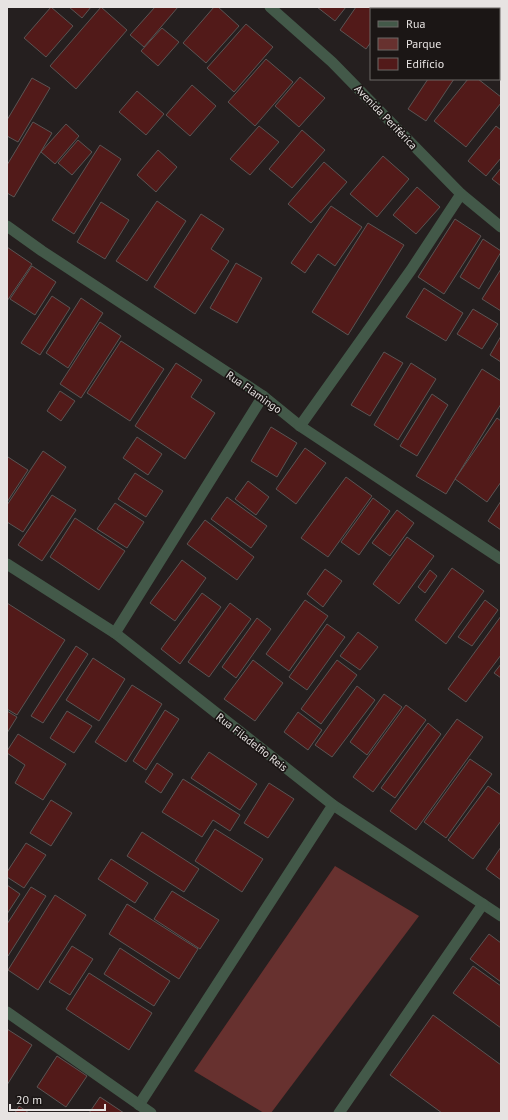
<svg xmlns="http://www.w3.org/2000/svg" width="508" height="1120" viewBox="0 0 508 1120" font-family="'PT Sans',sans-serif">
<rect width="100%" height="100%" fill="#251f1f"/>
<path fill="#67312f" d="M335 866 419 916 271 1113H264L194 1071Z"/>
<g fill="#521a19" stroke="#5a5453">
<path d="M51 7 73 26 46 57 24 38Z"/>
<path d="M69 7H91L82 18Z"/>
<path d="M101 7 127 30 76 89 50 66Z"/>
<path d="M155 7H178L144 47 130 35Z"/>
<path d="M214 7H218L239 26 206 63 183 43Z"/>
<path d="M317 7H346L335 21Z"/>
<path d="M356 7H395L394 9H371V42L366 49 340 30Z"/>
<path d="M246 24 273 47 234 92 207 68Z"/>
<path d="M162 28 179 42 158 66 141 51Z"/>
<path d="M266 59 293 82 255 126 228 102Z"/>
<path d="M300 77 325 98 299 127 275 106Z"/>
<path d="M32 78 50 88 18 142 7 136V120Z"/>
<path d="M428 79H454L426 121 408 109Z"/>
<path d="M468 79H478L501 97V103L466 147 434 121Z"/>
<path d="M192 85 216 106 190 136 166 115Z"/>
<path d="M137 91 164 114 146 135 119 112Z"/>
<path d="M33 122 52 133 14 197 7 193V165Z"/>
<path d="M66 124 79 136 55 164 41 152Z"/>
<path d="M259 126 279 142 250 175 230 159Z"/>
<path d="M496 126 501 130V158L486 176 468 161Z"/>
<path d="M302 130 325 150 292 188 269 169Z"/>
<path d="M78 140 92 152 72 175 58 163Z"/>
<path d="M100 145 121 159 74 234 52 220Z"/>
<path d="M158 150 177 167 156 192 137 175Z"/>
<path d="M383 156 409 179 377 217 350 194Z"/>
<path d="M324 162 347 182 311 223 288 204Z"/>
<path d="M501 168V186L492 179Z"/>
<path d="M417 187 440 207 416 234 393 215Z"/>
<path d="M157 201 186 221 147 281 116 261Z"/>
<path d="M101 202 129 220 105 259 77 242Z"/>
<path d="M331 206 362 227 335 266 318 254 305 273 291 263Z"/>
<path d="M201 214 224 229 211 249 229 261 195 314 154 287Z"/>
<path d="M455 219 481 236 444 294 418 277Z"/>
<path d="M368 223 404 245 348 335 312 312Z"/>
<path d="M483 239 501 251V252L479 289 460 277Z"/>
<path d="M7 247 32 264 7 301Z"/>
<path d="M236 263 262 278 237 323 210 308Z"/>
<path d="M32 266 56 282 35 315 10 299Z"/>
<path d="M501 269V311L482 299Z"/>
<path d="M424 288 463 313 446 341 406 317Z"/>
<path d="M52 296 70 308 40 355 21 343Z"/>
<path d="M81 298 103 313 68 368 46 353Z"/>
<path d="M473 309 498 324 482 349 457 334Z"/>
<path d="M100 322 121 336 81 398 60 384Z"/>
<path d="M501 336V362L490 355Z"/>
<path d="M121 341 164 369 130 421 87 393Z"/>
<path d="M384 352 403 363 370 416 351 405Z"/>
<path d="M176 363 202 380 191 397 215 413 185 459 135 426Z"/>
<path d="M411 363 436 379 398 440 374 425Z"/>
<path d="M482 369 501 381V404L446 494 416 476Z"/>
<path d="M60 391 75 401 61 421 47 411Z"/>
<path d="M432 394 448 405 417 456 400 446Z"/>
<path d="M497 418 501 421V482L487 502 455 479Z"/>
<path d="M271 427 297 443 277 477 251 461Z"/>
<path d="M137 437 162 454 148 475 123 458Z"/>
<path d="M305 448 326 463 296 504 276 489Z"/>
<path d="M43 451 66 467 23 532 7 522V505Z"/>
<path d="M8 457 28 470 7 502V459Z"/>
<path d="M135 473 163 491 146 517 118 499Z"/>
<path d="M346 477 372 496 328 557 301 538Z"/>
<path d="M248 481 269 497 256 515 235 499Z"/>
<path d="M52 495 76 510 42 561 18 545Z"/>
<path d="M227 497 267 526 251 548 211 519Z"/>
<path d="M373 498 390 511 359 555 341 542Z"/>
<path d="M501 501V530L488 521Z"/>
<path d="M115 503 144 522 127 548 97 529Z"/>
<path d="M397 510 414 523 390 556 372 543Z"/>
<path d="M75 518 125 551 99 590 50 557Z"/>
<path d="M205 520 254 557 237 580 187 544Z"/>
<path d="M407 537 434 556 399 604 373 584Z"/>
<path d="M182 560 206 578 175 621 150 603Z"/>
<path d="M452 568 484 591 446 644 415 620Z"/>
<path d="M325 569 342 581 323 607 307 594Z"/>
<path d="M430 570 437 576 425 593 418 587Z"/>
<path d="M202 593 221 607 180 664 161 649Z"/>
<path d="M305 600 328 616 289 671 266 654Z"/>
<path d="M485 600 498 610 472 646 458 637Z"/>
<path d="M7 603 65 640 17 715 7 709Z"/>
<path d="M230 603 251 619 209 677 188 662Z"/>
<path d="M501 616V655L466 702 448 689Z"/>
<path d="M257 618 271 629 236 678 222 667Z"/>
<path d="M327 624 345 637 307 690 289 677Z"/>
<path d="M358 632 378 647 360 670 340 656Z"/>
<path d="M76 646 88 654 43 723 31 716Z"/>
<path d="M93 658 125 679 99 721 66 700Z"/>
<path d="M253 660 283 683 255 721 224 699Z"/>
<path d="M337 660 357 675 321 724 301 709Z"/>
<path d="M501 664V678L494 673Z"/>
<path d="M132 685 162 704 126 762 95 742Z"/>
<path d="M357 686 375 700 332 757 315 745Z"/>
<path d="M384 694 402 707 367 755 350 742Z"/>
<path d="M406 705 426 720 373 792 353 777Z"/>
<path d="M165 710 179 719 146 770 133 761Z"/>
<path d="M7 711 17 717 7 733Z"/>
<path d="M67 711 92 726 74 753 50 738Z"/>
<path d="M298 712 322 730 308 750 284 732Z"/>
<path d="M457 719 483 737 416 830 390 811Z"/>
<path d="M428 723 441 734 395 798 381 788Z"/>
<path d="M18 734 66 764 43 800 15 783 25 765 7 753V751Z"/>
<path d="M209 752 257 784 240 810 191 778Z"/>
<path d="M470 759 492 774 446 838 424 822Z"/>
<path d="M157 763 173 774 161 793 145 782Z"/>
<path d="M183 779 240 815 230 831 213 820 202 837 162 812Z"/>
<path d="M269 783 294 799 268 838 244 823Z"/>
<path d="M488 786 501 795V821L473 859 448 840Z"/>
<path d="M51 800 72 813 51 846 30 833Z"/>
<path d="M215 829 263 859 242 892 195 861Z"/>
<path d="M142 832 199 869 184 892 127 856Z"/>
<path d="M26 843 46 855 24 888 7 877V872Z"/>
<path d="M501 847V880L486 869Z"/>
<path d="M111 859 148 883 135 903 98 879Z"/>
<path d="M7 885 20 894 7 914Z"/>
<path d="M31 887 46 896 8 956 7 955V924Z"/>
<path d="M172 891 219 920 200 949 154 919Z"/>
<path d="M55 895 86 915 38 990 8 970Z"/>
<path d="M127 904 198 949 179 979 109 934Z"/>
<path d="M489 934 501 943V982L470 959Z"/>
<path d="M72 946 93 959 70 995 49 982Z"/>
<path d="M120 948 170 981 154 1006 104 974Z"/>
<path d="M473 966 501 986V1028L453 993Z"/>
<path d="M89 973 152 1013 129 1050 66 1009Z"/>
<path d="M433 1015 501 1065V1113H442L390 1075Z"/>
<path d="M7 1029 32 1045 7 1085Z"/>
<path d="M57 1056 87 1076 66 1107 37 1087Z"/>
<path d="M100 1097 124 1113H89Z"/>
<path d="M19 1106 29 1113H15Z"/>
</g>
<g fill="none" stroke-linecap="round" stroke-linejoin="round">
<g stroke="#435949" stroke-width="11">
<path d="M270 7 332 62 461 194 501 227"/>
<path d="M7 226 42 251 263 396 300 426 501 559"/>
<path d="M300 426 411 270 461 194"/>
<path d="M7 564 115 633 333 805 501 916"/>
<path d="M115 633 263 396"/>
<path d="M139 1105 333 805"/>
<path d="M339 1113 483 904"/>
</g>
<path stroke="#435949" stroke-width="11" d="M7 1012 151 1113"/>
</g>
<g text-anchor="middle" stroke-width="3.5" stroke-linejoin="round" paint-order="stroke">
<g font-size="11" fill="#e7e3e2" stroke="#1b1615">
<text transform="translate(386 117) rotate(46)" y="4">Avenida Periférica</text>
<text transform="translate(254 392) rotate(35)" y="4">Rua Flamingo</text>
<text transform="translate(252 742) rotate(38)" y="4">Rua Filadelfio Reis</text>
</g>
</g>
<rect width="508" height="1120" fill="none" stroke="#e7e3e2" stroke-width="16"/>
<rect x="370" y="8" width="130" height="72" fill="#1b1615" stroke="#6d6867"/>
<rect x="378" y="21" width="20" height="6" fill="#435949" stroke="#6d6867"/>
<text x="406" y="28" font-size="12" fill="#e7e3e2">Rua</text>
<rect x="378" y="38" width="20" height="12" fill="#67312f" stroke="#6d6867"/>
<text x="406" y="48" font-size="12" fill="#e7e3e2">Parque</text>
<rect x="378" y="58" width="20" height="12" fill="#521a19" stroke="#6d6867"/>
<text x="406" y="68" font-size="12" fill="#e7e3e2">Edifício</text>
<path d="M10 1104v6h95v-6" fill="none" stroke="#e7e3e2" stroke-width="2"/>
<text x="16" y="1104" font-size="12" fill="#e7e3e2" stroke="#1b1615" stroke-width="3" paint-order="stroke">20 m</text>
</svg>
